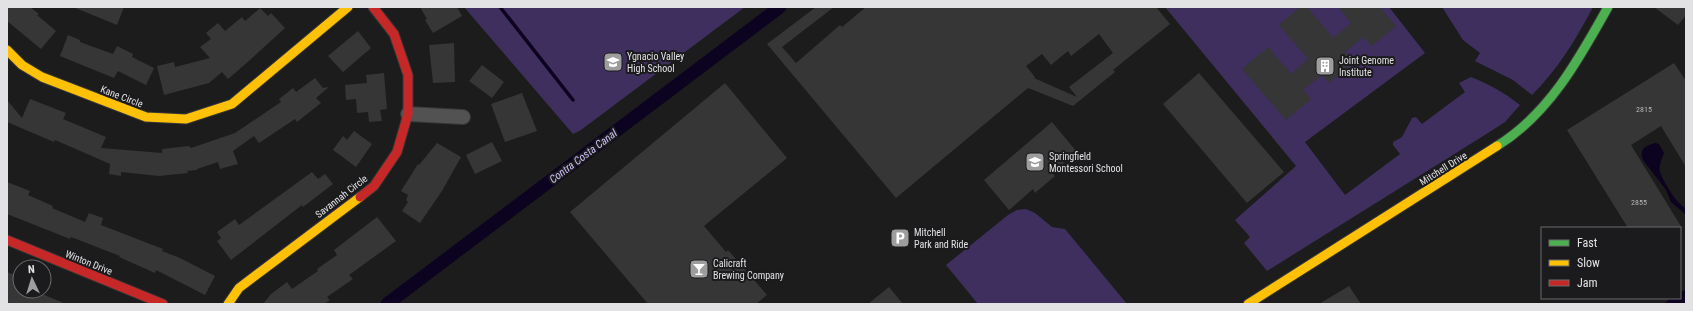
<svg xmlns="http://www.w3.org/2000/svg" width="1693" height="311" viewBox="0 0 1693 311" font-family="'Roboto Condensed',sans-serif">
<rect width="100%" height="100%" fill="#1c1c1c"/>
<g fill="#3f2f5f">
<path d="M464 7H745L581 130 573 134Z"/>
<path d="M1165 7H1389L1425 53 1305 142 1345 195 1400 154 1393 145V142L1402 137 1412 118 1416 117 1422 124 1465 92 1459 83 1471 77C1489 84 1505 93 1520 105L1505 122 1488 133 1267 271 1244 243 1250 237 1235 220 1296 166Z"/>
<path d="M1442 7H1591L1592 9C1575 41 1558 69 1532 95L1513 80 1475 61 1480 53 1463 40Z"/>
<path d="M1026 209 1035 213 1052 227 1065 229 1127 304H978L946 265 1008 215 1017 210Z"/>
</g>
<g fill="#0c0320">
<path d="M1655 143 1659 144 1664 153C1662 159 1658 166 1660 172 1663 181 1677 205 1686 208V215L1671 202 1666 190 1643 160C1639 149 1645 146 1655 143Z"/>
<path d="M1686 290V304H1664L1670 298H1680V292Z"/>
</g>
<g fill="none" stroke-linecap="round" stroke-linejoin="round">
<path stroke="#0c0320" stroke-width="3.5" d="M500 7 573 100"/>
<path stroke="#0c0320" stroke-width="13" d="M387 304 780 7"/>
</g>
<g fill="#353635" fill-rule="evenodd">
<path d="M7 7H30L39 14 37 15 56 31 41 49 7 21Z"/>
<path d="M73 7H124L117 25Z"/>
<path d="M420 7H457L462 16 433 33 425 20 427 19Z"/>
<path d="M816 7H834L782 47 796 63 840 25 842 27 866 7H1156L1170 24 1113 70 1115 72 1073 106 1028 88 896 198 767 44ZM1099 34 1113 53 1069 87 1077 97 1034 78 1035 77 1026 66 1042 54 1051 65 1068 51 1071 56Z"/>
<path d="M1300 7H1307L1333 38 1351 23 1338 7H1380L1396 26 1372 46 1363 37 1345 52 1354 62 1329 83 1322 75 1303 90 1311 99 1286 120 1242 69 1268 47 1291 74 1308 59 1279 25Z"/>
<path d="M1654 7H1686V15L1678 25Z"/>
<path d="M260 8 268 16 271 13 285 28 250 60 228 79 222 72 209 83 164 95 157 66 174 62 175 67 210 58 200 47 211 39 206 33 218 23 225 31 242 17 245 21Z"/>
<path d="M358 31 371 48 343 72 328 56Z"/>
<path d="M68 35 80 40V42L113 54 117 46 133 54 132 57 154 68 146 85 118 71 114 78 60 56Z"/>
<path d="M454 43 455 82 433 83 429 45Z"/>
<path d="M1674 63 1686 81V167L1661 126 1631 145 1682 228H1628L1567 130Z"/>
<path d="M482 65 504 82 492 98 469 81Z"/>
<path d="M384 73 387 109 380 110 382 121 369 122 368 112 357 113 356 99 346 100 345 85 367 83 366 75Z"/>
<path d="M1199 73 1284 172 1247 203 1163 104Z"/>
<path d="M315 78 323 88 329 87 316 98 321 103 297 122 295 119 259 143 254 136 233 151 238 164 220 169 218 162 197 169V170L187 171 188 173 159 176 121 172V176L109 174 110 164 55 140 54 142 7 122V100L22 118 30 99 66 113 63 119 106 137 101 148 162 153V149L189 146 191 148 235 133 281 102 279 99 293 88 296 92Z"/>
<path d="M725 83 787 158 704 226 726 252 728 250 767 295 756 304H648L570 212Z"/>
<path d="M522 93 537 131 505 142 491 104Z"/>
<path d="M1052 122 1077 152 1052 173 1055 176 1035 193 1033 189 1009 210 984 180Z"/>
<path d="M354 131 372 144 356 167 333 150 343 136 347 140Z"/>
<path d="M492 142 502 161 475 174 466 155Z"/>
<path d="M437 143 461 157 442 191 420 223 402 211 408 202 406 200 408 195 401 191 418 164 419 165Z"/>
<path d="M312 172 318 179 325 174 333 184 303 207 302 205 231 260 217 241 221 238 217 232 235 219 239 225Z"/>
<path d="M7 182 30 191 28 195 53 206 52 208 85 222 89 213 103 218 101 225 163 249 162 251 180 258 215 276 205 295 156 270 155 273 119 257 120 256 71 237 70 239 7 214Z"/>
<path d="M377 217 396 241 349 275 353 279 327 297 330 300 324 304H263L271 294 287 282 292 289 318 271 317 269 337 255 334 250Z"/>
<path d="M7 272 20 277V291H35L66 304H7Z"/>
<path d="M1349 286 1361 304H1319Z"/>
<path d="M889 287 903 304H868Z"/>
</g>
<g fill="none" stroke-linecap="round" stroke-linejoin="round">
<g stroke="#363636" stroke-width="16">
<path id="street" d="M408 114 463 117"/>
</g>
<g stroke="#363636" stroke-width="11">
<path id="fast" d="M1497 146C1549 114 1579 59 1608 7"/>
</g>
<g stroke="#363636" stroke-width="11">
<g id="slow">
<path d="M7 50 22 65 42 77 146 117 186 119 232 104 348 7"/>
<path d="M228 304 239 288 360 197"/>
<path d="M1248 304 1497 146"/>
</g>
</g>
<g stroke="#363636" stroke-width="11">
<g id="jam">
<path d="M360 197 374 186 397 152 408 114V75L394 34 373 7"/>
<path d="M7 240 163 304"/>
</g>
</g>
<use href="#street" stroke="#525253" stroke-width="14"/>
<use href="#fast" stroke="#4caf50" stroke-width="9"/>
<use href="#slow" stroke="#ffc107" stroke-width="9"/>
<use href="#jam" stroke="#c62828" stroke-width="9"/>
</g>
<defs>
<g id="school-square" transform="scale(1)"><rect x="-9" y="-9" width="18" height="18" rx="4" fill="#9d9d9e" stroke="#1b1b1d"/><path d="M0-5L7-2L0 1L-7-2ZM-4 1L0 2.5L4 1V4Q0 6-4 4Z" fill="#fff"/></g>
<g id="building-square" transform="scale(1)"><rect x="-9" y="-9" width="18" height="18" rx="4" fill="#9d9d9e" stroke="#1b1b1d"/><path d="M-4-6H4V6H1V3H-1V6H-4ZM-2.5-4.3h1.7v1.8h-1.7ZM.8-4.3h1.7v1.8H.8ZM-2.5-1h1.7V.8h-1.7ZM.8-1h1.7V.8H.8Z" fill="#fff"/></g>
<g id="parking-square" transform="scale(1)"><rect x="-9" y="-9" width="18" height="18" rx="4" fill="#9d9d9e" stroke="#1b1b1d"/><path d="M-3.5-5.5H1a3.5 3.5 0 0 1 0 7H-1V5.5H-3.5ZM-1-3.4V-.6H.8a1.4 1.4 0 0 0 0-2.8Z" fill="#fff"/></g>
<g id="bar-square" transform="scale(1)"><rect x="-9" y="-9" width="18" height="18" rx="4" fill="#9d9d9e" stroke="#1b1b1d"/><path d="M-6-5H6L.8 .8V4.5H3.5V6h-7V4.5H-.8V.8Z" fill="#fff"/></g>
</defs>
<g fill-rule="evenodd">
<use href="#school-square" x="613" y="62"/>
<use href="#building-square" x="1325" y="66"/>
<use href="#school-square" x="1035" y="162"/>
<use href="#parking-square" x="900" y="238"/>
<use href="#bar-square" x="699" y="269"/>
</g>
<g text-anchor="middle" stroke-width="4" stroke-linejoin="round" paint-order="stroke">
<g font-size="8" fill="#b7b7b8">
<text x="1644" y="112">2815</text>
<text x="1639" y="205">2855</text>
</g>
<g font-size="10" fill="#e2e2e4" stroke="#1b1b1d" text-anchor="start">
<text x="627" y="60">Ygnacio Valley<tspan x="627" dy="12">High School</tspan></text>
<text x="1339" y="64">Joint Genome<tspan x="1339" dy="12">Institute</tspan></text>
<text x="1049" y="160">Springfield<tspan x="1049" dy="12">Montessori School</tspan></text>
<text x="914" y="236">Mitchell<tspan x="914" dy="12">Park and Ride</tspan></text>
<text x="713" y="267">Calicraft<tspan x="713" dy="12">Brewing Company</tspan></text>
</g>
<g font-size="10" fill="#e2e2e4" stroke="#1b1b1d">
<text transform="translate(122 96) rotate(21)" y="4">Kane Circle</text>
<text transform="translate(1443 168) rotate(-32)" y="4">Mitchell Drive</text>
<text transform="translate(341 196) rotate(-38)" y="4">Savannah Circle</text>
<text transform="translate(89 262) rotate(22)" y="4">Winton Drive</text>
</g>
<g font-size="11" font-style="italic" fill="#d1c2fa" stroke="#1b1b1d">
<text transform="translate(583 156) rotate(-37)" y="4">Contra Costa Canal</text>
</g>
</g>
<rect width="1693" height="311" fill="none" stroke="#e2e2e4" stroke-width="16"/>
<rect x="1541" y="227" width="140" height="72" fill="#1b1b1d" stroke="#6b6b6d"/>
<rect x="1549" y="240" width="20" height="6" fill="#4caf50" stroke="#6b6b6d"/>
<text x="1577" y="247" font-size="12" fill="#e2e2e4">Fast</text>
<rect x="1549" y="260" width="20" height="6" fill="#ffc107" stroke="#6b6b6d"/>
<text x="1577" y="267" font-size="12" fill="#e2e2e4">Slow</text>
<rect x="1549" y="280" width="20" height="6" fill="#c62828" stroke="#6b6b6d"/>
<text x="1577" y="287" font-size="12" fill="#e2e2e4">Jam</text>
<g transform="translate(32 279) rotate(356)"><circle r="19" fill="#1b1b1d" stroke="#6b6b6d"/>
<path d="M0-3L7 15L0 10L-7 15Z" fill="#9d9d9e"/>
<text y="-6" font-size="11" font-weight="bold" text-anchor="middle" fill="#e2e2e4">N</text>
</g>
</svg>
